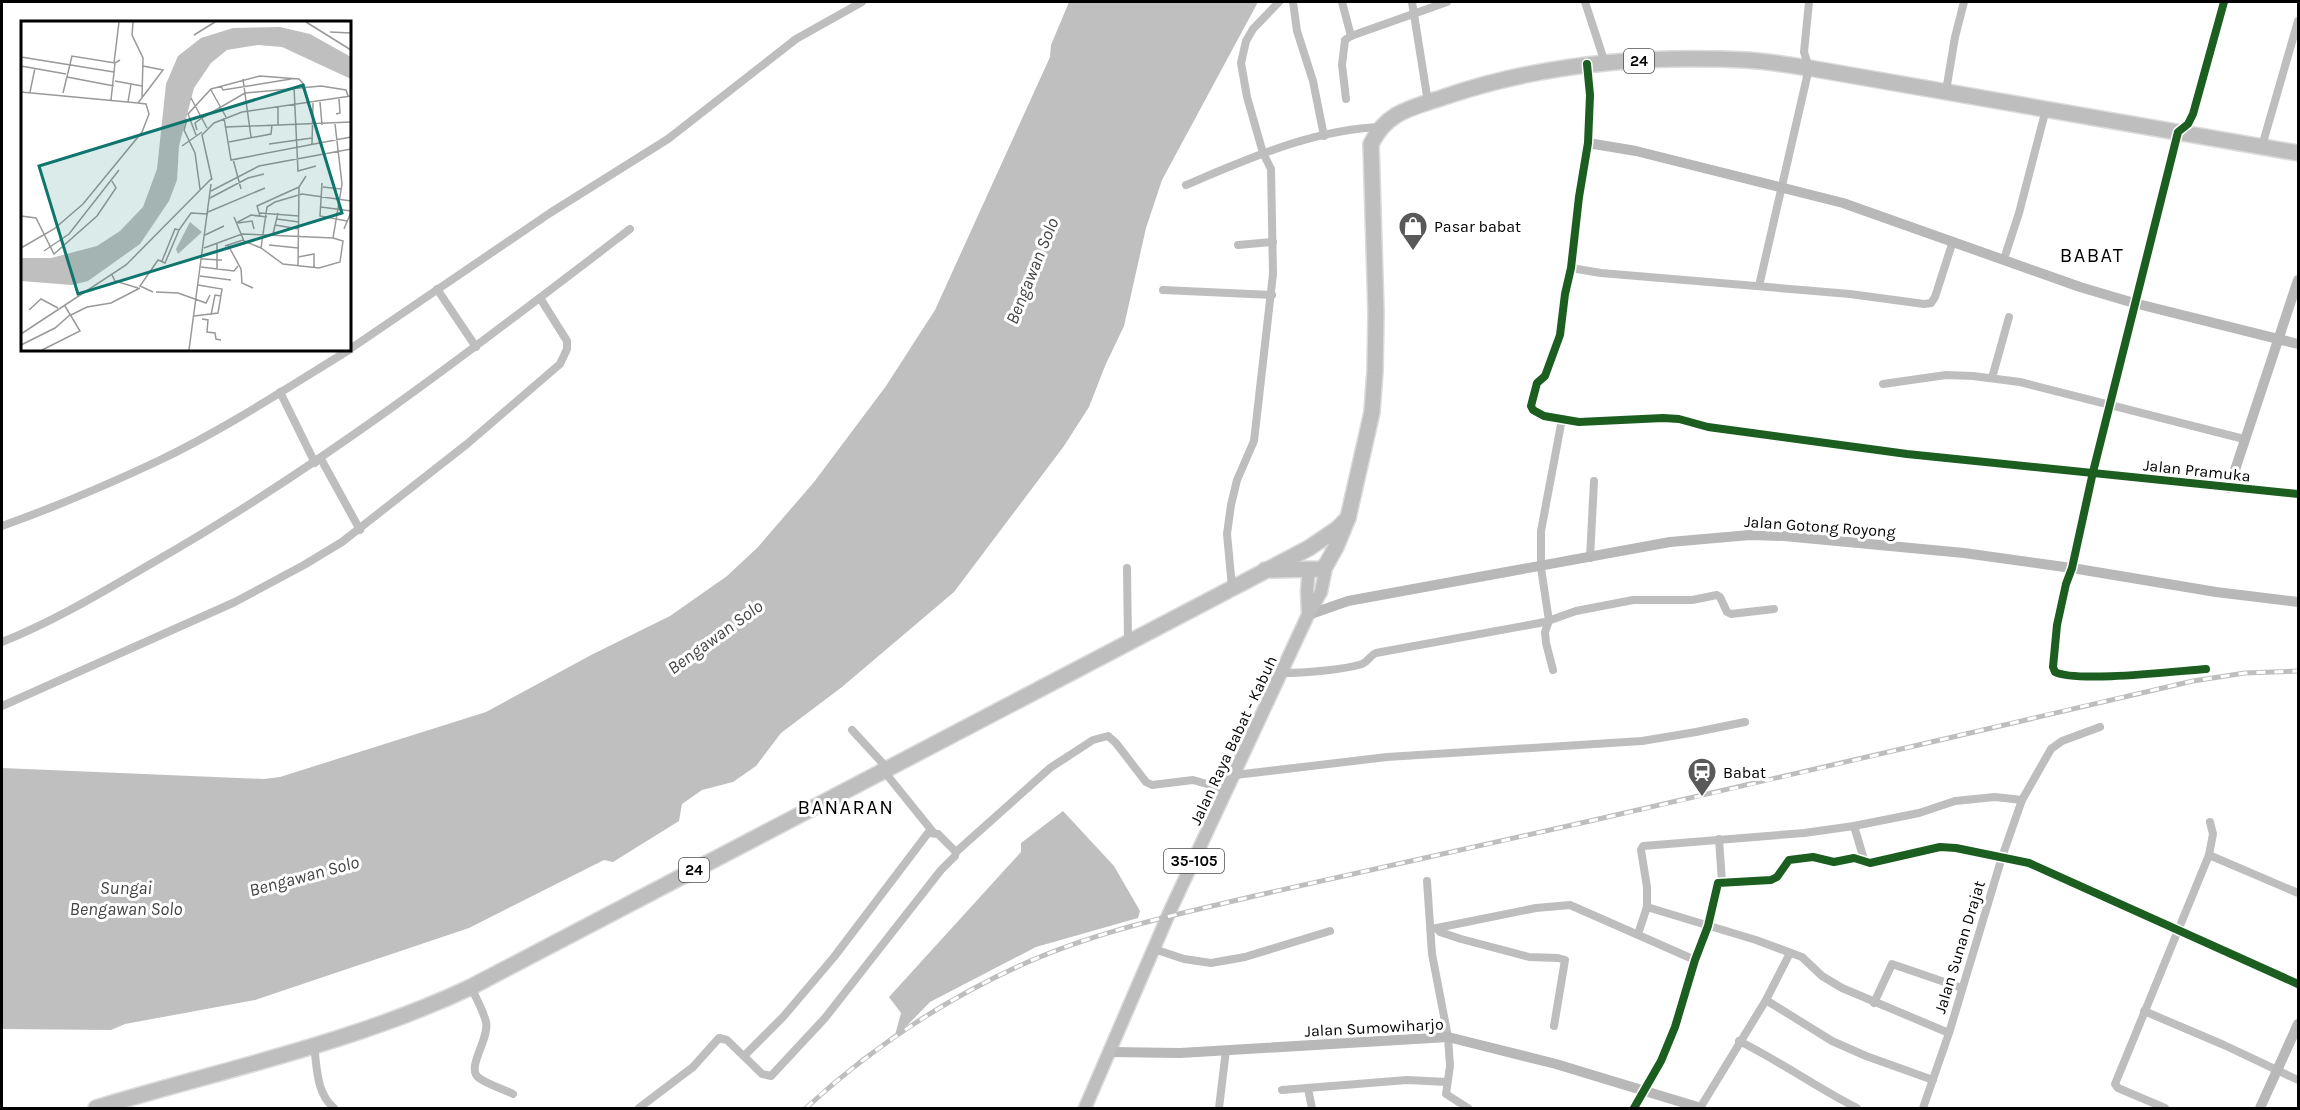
<svg xmlns="http://www.w3.org/2000/svg" width="2300" height="1110" viewBox="0 0 2300 1110" font-family="Karla,sans-serif">
<rect width="100%" height="100%" fill="#fff"/>
<g fill="#bfbfbf">
<path d="M1069 2H1258L1162 180 1146 228 1124 326 1105 366 1089 407 1064 446 954 592 842 687 781 733 756 766 733 782 702 790 682 804 679 821 613 862 604 860 469 928 255 1000 125 1024 111 1030 2 1029V768L264 779 280 777 486 712 593 654 670 616 727 576 758 547 814 482 886 386 935 310 1050 57 1051 45Z"/>
<path d="M1063 811 1114 866 1140 911 1138 918 1036 947 930 1002 894 1039 901 1013 889 997 1021 852V843Z"/>
</g>
<g fill="none" stroke-linecap="round" stroke-linejoin="round">
<g stroke="#dbdbdb" stroke-width="15">
<g id="primary">
<path d="M1308 614 1307 591 1309 569"/>
<path d="M1085 1108 1170 911 1308 615 1321 592 1327 562"/>
</g>
</g>
<g stroke="#dbdbdb" stroke-width="18">
<g id="highway">
<path d="M1265 570 1321 569 1326 565 1336 547 1348 518 1372 412 1375 371 1376 313 1371 144C1387 111 1412 108 1444 97 1540 64 1645 55 1746 60 1767 61 1788 65 1809 68L2298 153"/>
<path d="M96 1108C221 1070 353 1043 471 987L1309 548 1337 529 1348 518"/>
</g>
</g>
<g stroke="#bebebe" stroke-width="8">
<path d="M1293 2 1297 31 1313 81 1324 136"/>
<path d="M1342 2 1351 36"/>
<path d="M1412 2 1428 102"/>
<path d="M1585 2 1605 63"/>
<path d="M1946 91 1955 37 1964 2"/>
<path d="M1346 99 1342 65 1345 40 1351 36 1447 2"/>
<path d="M2178 132 2188 124 2193 114 2224 2"/>
<path d="M2262 146 2298 21"/>
<path d="M1186 185C1248 159 1313 129 1382 127"/>
<path d="M1238 245 1273 242"/>
<path d="M2004 259 2019 213 2046 109"/>
<path d="M1571 268 1601 273 1850 294 1924 304 1931 303 1935 297 1953 241"/>
<path d="M1759 286 1809 68 1804 52 1809 2"/>
<path d="M437 289 476 347"/>
<path d="M1163 290 1272 295"/>
<path d="M350 349 550 213 668 139 796 39 862 2"/>
<path d="M1992 378 2009 317"/>
<path d="M1883 384 1946 375 1973 376 2020 382 2244 439"/>
<path d="M280 392 315 463"/>
<path d="M321 459 360 530"/>
<path d="M2 526C55 507 107 485 158 461 225 429 287 388 349 350"/>
<path d="M1590 558 1594 481"/>
<path d="M1127 568 1128 642"/>
<path d="M2072 568C2059 599 2056 634 2053 667L2055 672C2077 683 2177 671 2206 669"/>
<path d="M1232 587 1227 534 1231 505 1237 480 1254 441 1273 274 1271 169 1263 153 1247 97 1241 63 1246 41 1253 29 1279 2"/>
<path d="M2 642C55 621 104 591 154 562 322 466 476 347 630 229"/>
<path d="M1553 670 1546 643 1545 632 1549 621 1541 568V531L1562 419"/>
<path d="M1282 673C1303 673 1343 670 1362 664 1369 661 1370 655 1376 653L1545 622 1576 611 1633 600H1692L1717 595 1720 597 1727 612 1731 614 1774 609"/>
<path d="M2 706 235 602 304 565 342 542 467 444 560 364 567 349V341L540 298"/>
<path d="M852 730 887 768"/>
<path d="M883 770 933 832"/>
<path d="M1235 775 1387 757 1642 741 1696 732 1745 722"/>
<path d="M1854 826 1865 863"/>
<path d="M1719 839 1722 882"/>
<path d="M2209 855 2298 893"/>
<path d="M1427 881 1432 954 1448 1037 1450 1066 1446 1094 1468 1108"/>
<path d="M1647 907 1756 940 1802 957 1822 976 1842 988 1949 1033"/>
<path d="M1437 928 1440 932 1461 939 1529 957 1558 958 1565 960 1554 1026"/>
<path d="M1432 929 1536 908 1570 905 1695 960"/>
<path d="M1638 934 1647 907V887L1641 850 1643 846 1804 833 1854 826 1919 813 1955 801 1995 797 2022 800"/>
<path d="M1154 949 1184 959 1211 963 1245 957 1330 931"/>
<path d="M471 987C476 998 483 1010 486 1022 490 1039 465 1068 479 1078 489 1085 503 1089 513 1094"/>
<path d="M1766 1000 1832 1041 1866 1056 1933 1080"/>
<path d="M1874 1003 1892 964 1962 988"/>
<path d="M2144 1011 2224 1045 2298 1080"/>
<path d="M1739 1041C1780 1061 1817 1088 1857 1108"/>
<path d="M314 1045C317 1067 316 1093 334 1108"/>
<path d="M745 1055 783 1017 834 957 928 833 938 834 956 852 1050 768 1093 740 1108 736 1116 743 1146 782 1152 785 1193 780 1228 790"/>
<path d="M1308 1089 1312 1108"/>
<path d="M1282 1090 1407 1080 1447 1082"/>
<path d="M639 1108 693 1067 719 1038 727 1040 762 1074 771 1076 825 1018 941 870 955 856 956 852"/>
<path d="M1219 1108 1226 1050"/>
<path d="M1634 1108 1661 1061 1675 1027 1695 960 1708 926 1718 883 1771 880 1777 877 1789 860 1813 857 1834 862 1854 858 1870 863 1940 847 1956 848 2029 863 2298 984"/>
<path d="M1700 1108 1766 1000 1790 953"/>
<path d="M1923 1108 1949 1033 2002 857 2022 800 2051 749 2062 741 2100 727"/>
<path d="M2165 1108 2118 1088 2115 1084 2209 855 2213 834 2210 822"/>
</g>
<g stroke="#b8b8b8" stroke-width="10">
<path d="M1587 64 1590 95 1588 143 1579 197 1571 268 1565 294 1560 335 1545 376 1537 383 1531 406 1533 410 1544 416 1579 422 1663 418 1679 419 1708 427 1907 454 2298 494"/>
<path d="M1588 143 1636 151 1843 203 2080 287 2134 303 2298 344"/>
<path d="M2229 488 2298 280"/>
<path d="M2072 568 2093 472 2178 132"/>
<path d="M1308 615 1348 601 1670 542 1750 535 1784 536 1964 553 2072 568 2216 592 2298 602"/>
<path d="M1111 1052 1180 1053 1448 1037 1556 1064 1701 1108"/>
<path d="M2260 1108 2298 1024"/>
</g>
<use href="#primary" stroke="#bebebe" stroke-width="12"/>
<use href="#highway" stroke="#bebebe" stroke-width="15"/>
<g stroke="#bebebe" stroke-width="5">
<path id="rail" d="M806 1108C868 1051 942 1001 1019 966 1095 931 1179 914 1259 895 1369 870 1480 846 1590 821 1791 776 1992 727 2193 681L2245 673 2298 671"/>
</g>
<use href="#rail" stroke="#fff" stroke-width="3" stroke-dasharray="9" stroke-linecap="butt"/>
<g stroke="#fff" stroke-width="11">
<g id="cycleway">
<path d="M1587 64 1590 95 1588 143 1579 197 1571 268 1565 294 1560 335 1545 376 1537 383 1531 406 1533 410 1544 416 1579 422 1663 418 1679 419 1708 427 1907 454 2298 494"/>
<path d="M2206 669C2177 671 2077 683 2055 672L2053 667 2057 625 2066 584 2072 568 2093 472 2178 132 2188 124 2193 114 2224 2"/>
<path d="M1634 1108 1661 1061 1675 1027 1695 960 1708 926 1718 883 1771 880 1777 877 1789 860 1813 857 1834 862 1854 858 1870 863 1940 847 1956 848 2029 863 2298 984"/>
</g>
</g>
<use href="#cycleway" stroke="#1b5e20" stroke-width="8"/>
</g>
<defs>
<g id="shop-pin" transform="scale(1.5)"><path d="M0 17L-7.5 6A9.5 9.5 0 1 1 7.5 6Z" fill="#595959" stroke="#fff"/><path d="M-5-2.5h2.3a2.7 3.5 0 0 1 5.4 0H5L5.5 6h-11ZM-1.5-2.5h3a1.5 2.3 0 0 0-3 0Z" fill="#fff"/></g>
<g id="station-pin" transform="scale(1.5)"><path d="M0 17L-7.5 6A9.5 9.5 0 1 1 7.5 6Z" fill="#595959" stroke="#fff"/><path d="M-3-6H3Q5-6 5-4V2Q5 4 3 4L4.5 6H3L1.5 4h-3L-3 6H-4.5L-3 4Q-5 4-5 2V-4Q-5-6-3-6ZM-3.5-4v3h7v-3ZM-3.5 1v1.5H-2V1ZM2 1v1.5H3.5V1Z" fill="#fff"/></g>
</defs>
<g fill-rule="evenodd">
<use href="#shop-pin" x="1413" y="226"/>
<use href="#station-pin" x="1702" y="772"/>
</g>
<g text-anchor="middle" stroke-width="6" stroke-linejoin="round" paint-order="stroke">
<g fill="#fff" stroke="#4c4c4c" stroke-width="1.5">
<rect x="1624" y="49" width="30" height="24" rx="4.5"/>
<rect x="1164" y="849" width="60" height="24" rx="4.5"/>
<rect x="679" y="858" width="30" height="24" rx="4.5"/>
</g>
<g font-size="15" font-weight="bold" fill="#000">
<text x="1639" y="66">24</text>
<text x="1194" y="866">35-105</text>
<text x="694" y="875">24</text>
</g>
<g font-size="16" fill="#000" stroke="#fff" text-anchor="start">
<text x="1434" y="232">Pasar babat</text>
<text x="1723" y="778">Babat</text>
</g>
<g font-size="16" fill="#000" stroke="#fff">
<text transform="translate(2197 470) rotate(6)" y="6">Jalan Pramuka</text>
<text transform="translate(1820 526) rotate(4)" y="6">Jalan Gotong Royong</text>
<text transform="translate(1233 740) rotate(-65)" y="6">Jalan Raya Babat - Kabuh</text>
<text transform="translate(1959 947) rotate(-73)" y="6">Jalan Sunan Drajat</text>
<text transform="translate(1374 1027) rotate(-3)" y="6">Jalan Sumowiharjo</text>
</g>
<g font-size="18" font-style="italic" fill="#444" stroke="#fff">
<text transform="translate(1032 271) rotate(-68)" y="6">Bengawan Solo</text>
<text transform="translate(715 637) rotate(-36)" y="6">Bengawan Solo</text>
<text transform="translate(304 876) rotate(-15)" y="6">Bengawan Solo</text>
<text x="126" y="894">Sungai<tspan x="126" dy="21">Bengawan Solo</tspan></text>
</g>
<g font-size="20" letter-spacing="1.5" fill="#000" stroke="#fff">
<text x="2092" y="262">BABAT</text>
<text x="846" y="814">BANARAN</text>
</g>
</g>
<g transform="translate(21 21)">
<rect width="330" height="330" fill="#fff"/>
<path d="M259 6 289 13 330 36V58L261 26 237 24 206 29 190 42 173 67 158 125 156 159 148 180 119 223 67 260 51 264 0 260V237H30L76 225 99 210 122 186 136 148 145 63 157 35 180 17 212 7ZM169 201 181 211 157 233 155 228Z" fill="#bfbfbf"/>
<path fill="none" stroke="#999" stroke-width="1.5" d="M112 1 111 14 122 37 121 77M285 1 330 29M309 11 330 12M173 14 194 1M0 36 93 51M93 42 98 1M0 45 45 53M46 56 93 65M222 58 230 116M94 60 121 65M200 65 202 69 270 58M273 66 277 150 295 145M190 69 205 96M0 71 117 82 125 83 128 93 121 111 62 183 33 208 0 227M9 71 14 47M42 72 51 35 94 42 99 39M170 77 186 107M90 79 94 42M107 81 110 63M299 81 301 104M117 82 142 49 122 45M257 86V105M315 93 319 92 318 78M203 97 210 139 330 116M166 98 163 109 174 132 179 168M205 106 330 101M176 109 174 102 181 97 224 72 300 65 325 69 327 75M175 114 167 93 190 68 239 55 278 58 284 65M208 121 250 113 251 104M248 123 291 117M291 123 292 82M161 125 181 111M212 138 220 168M191 159 181 114 193 102 221 91 330 75M301 162 299 195 326 200M302 166 320 168M190 170 238 145 330 128M189 177 227 157 243 153M300 186 330 190M187 191 244 167M239 192 278 195M0 195 15 197 33 233 76 195 95 167 91 160M239 195 236 185 278 166M213 196 223 220 240 227 262 243 298 247 319 241 322 220 312 217M256 198 278 201M215 202 230 194 246 196M217 202 231 200 233 208M254 204 278 208M323 208 330 191M252 213 257 192M184 214 203 205M196 223V249M207 224 220 248 221 262 232 267M248 224 277 227M204 225 222 219M183 227 221 213 312 217 321 163 314 103M240 227 246 186 254 181 281 173 330 180M23 230 48 213 98 149M277 236 293 233V247M181 238 201 239M141 240 154 208 158 209 170 192 187 193M277 245 278 166 285 155M180 246 213 250 217 245M91 254 94 260 117 267M179 255 210 259M132 271 119 265 137 239 144 242 158 209M135 271 157 272 185 282 189 274M8 289 20 278 37 287M50 294 66 286 90 282 119 267M190 294 194 274 200 275M173 295 197 292 201 268 177 264M181 298 187 299 186 311 194 312 195 318 200 319M0 313 105 244 191 157M0 324 34 307 50 293M21 329 59 310 44 285M168 329 190 163"/>
<path fill="#0f766e" fill-opacity="0.15" stroke="#0f766e" stroke-width="3" d="M282 64 321 192 57 273 18 145Z"/>
<rect width="330" height="330" fill="none" stroke="#000" stroke-width="3"/>
</g>
<rect width="2300" height="1110" fill="none" stroke="#000000" stroke-width="6"/>
</svg>
